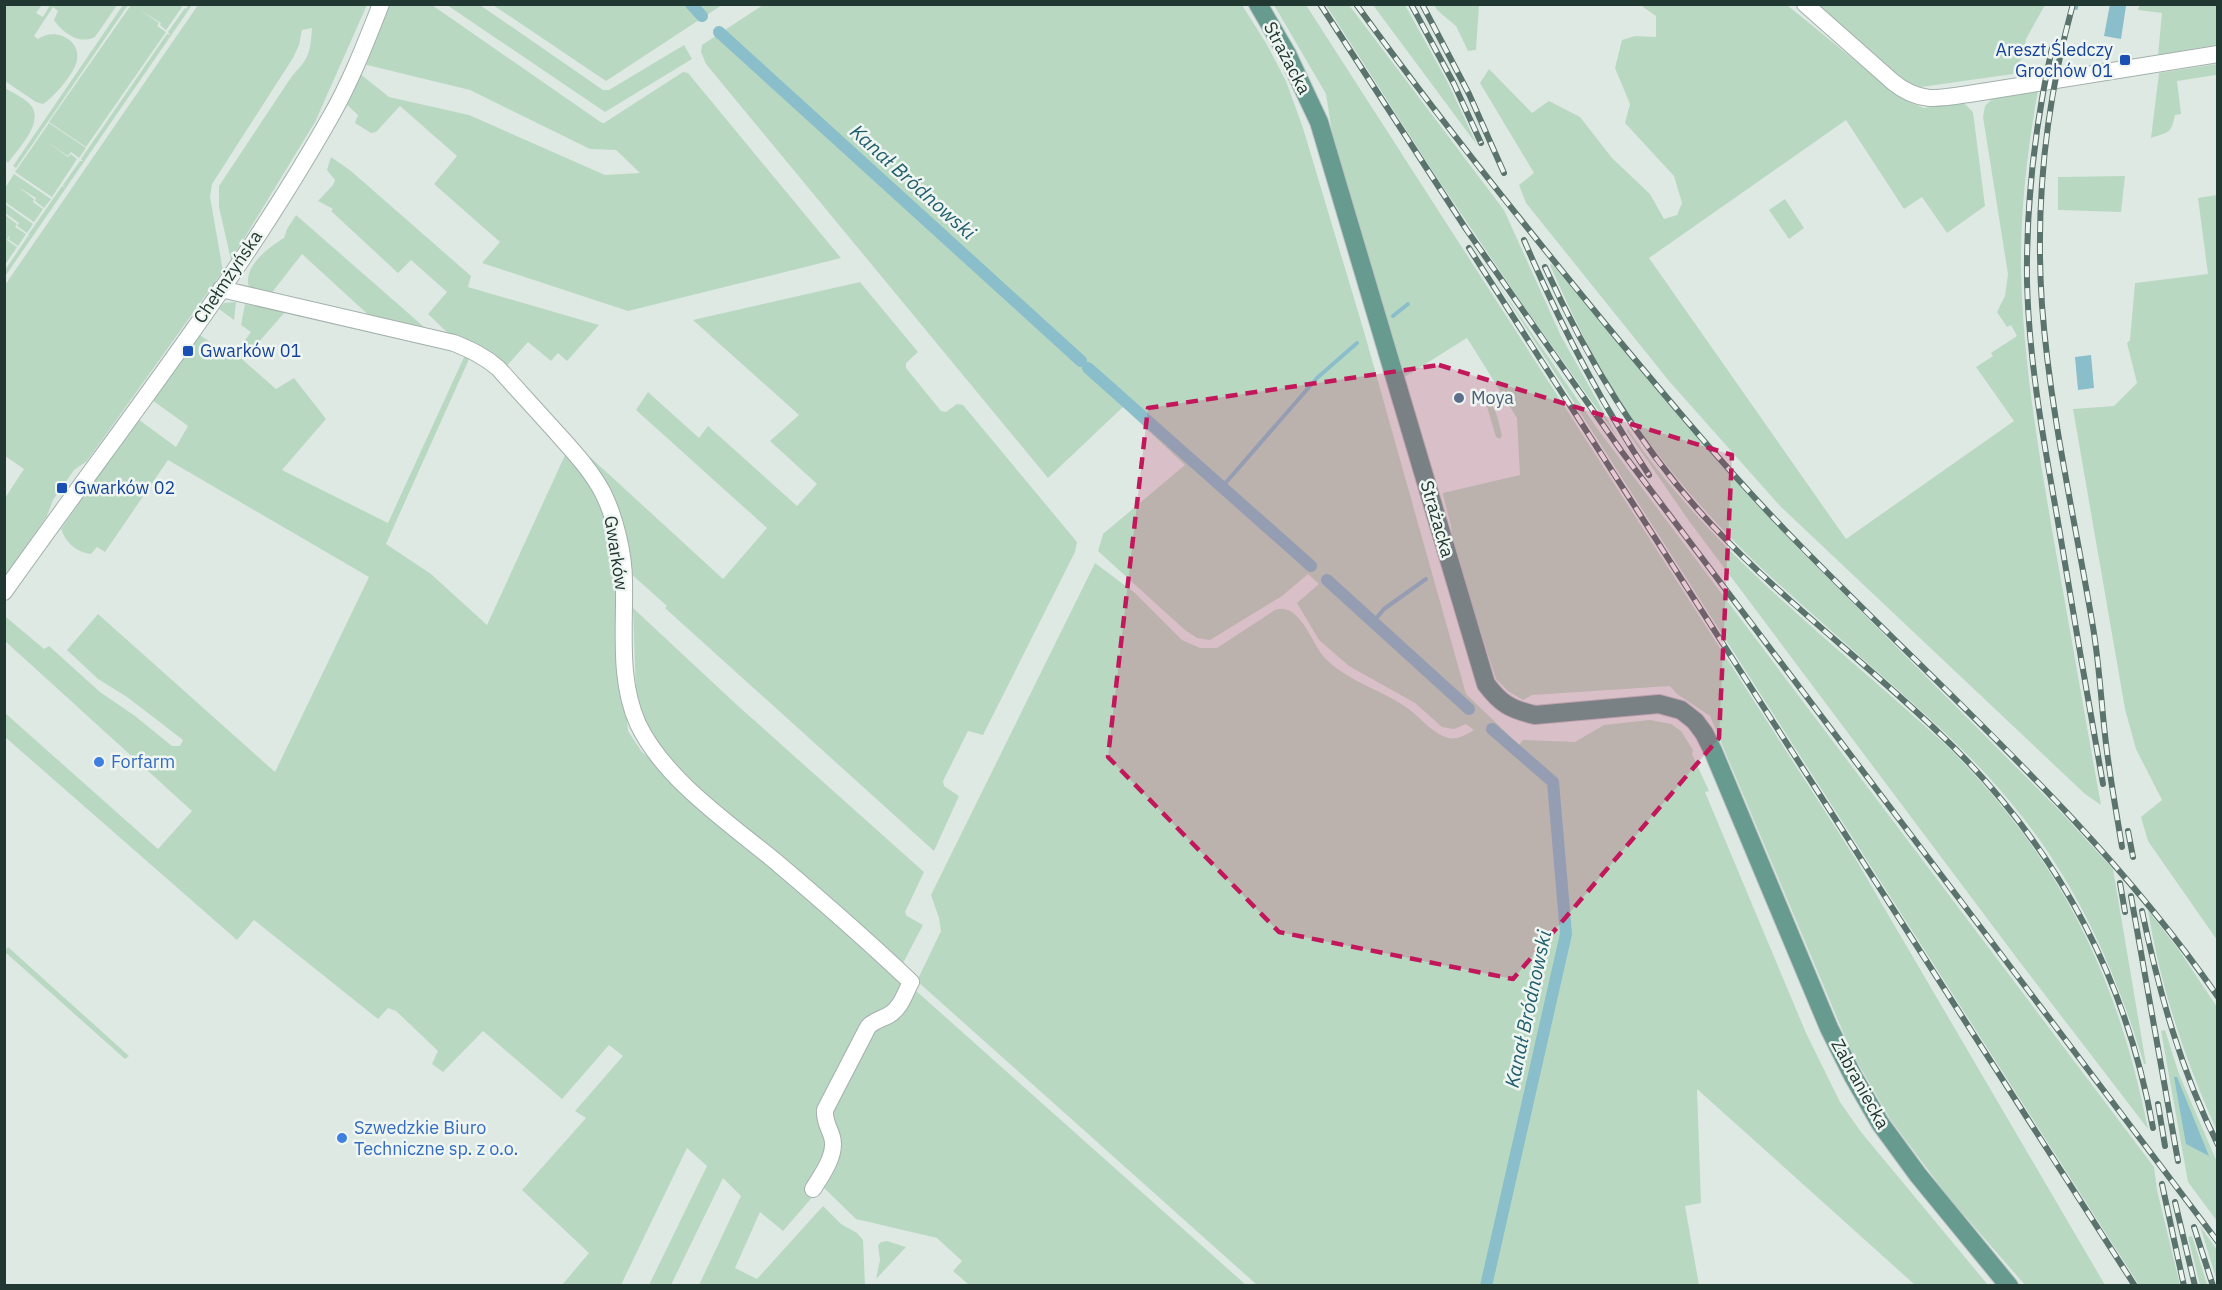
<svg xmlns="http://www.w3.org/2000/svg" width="2222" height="1290" viewBox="0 0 2222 1290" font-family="'IBM Plex Sans',sans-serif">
<rect width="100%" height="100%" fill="#dfe9e4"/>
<g fill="#b9d8c2">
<path d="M179 4 182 7 166 30 160 25 161 23 140 10 159 23 157 26 166 32 86 147 49 122 131 5Z"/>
<path d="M1813 4 2045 5 2026 39 2023 56 2013 74 1921 87 1901 81Z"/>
<path d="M2140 4 2217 5V45L2158 55 2162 13 2138 10Z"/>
<path d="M4 5H42L36 13 43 17 50 5H117L95 37C79 45 63 33 54 20L58 11 53 7 34 36 38 39C54 27 81 39 77 60 75 73 54 97 43 104L36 102 5 81Z"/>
<path d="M123 5H128L16 168 13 166Z"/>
<path d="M187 5H192L6 275 5 270 28 236 30 237 28 235 62 186 65 187 63 185 80 161H83L81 159 167 34 170 35 168 32 185 8 187 9Z"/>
<path d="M198 5H367L315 122 231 260 219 207V186L292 76C310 57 310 53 312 28L302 30 299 45 293 58 212 184 210 197 223 271 87 461 74 470 53 500 47 516 5 577V498L24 469 5 456V285Z"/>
<path d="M389 5H432L602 123H604L683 72 688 73 841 258 628 311 482 263 500 242 434 184 457 156 400 106 376 132 371 133 355 123 358 115 346 104 359 73 389 97 469 115 605 175 640 173 616 150 590 149 470 90 363 64Z"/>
<path d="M447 5H480L603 90H609L684 45 692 59 605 112Z"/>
<path d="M493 5H722L606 81Z"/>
<path d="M763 5H1242L1266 43 1286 81 1303 128 1365 335 1466 694 1519 745 1523 740 1575 742 1604 725 1650 720 1671 724 1681 731 1693 750 1692 754 1709 791 1705 792 1806 1033 1840 1102 1861 1132 1988 1285H1915L1697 1089 1701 1203 1685 1206 1699 1285H1257L917 981 941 931 939 918 931 895 1095 563 1135 593 1182 640 1200 648H1217L1275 610C1299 601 1311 642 1324 657 1347 682 1384 690 1410 710 1421 719 1434 734 1448 738 1457 740 1466 735 1474 730L1466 724 1454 729 1442 727 1415 703 1349 666 1319 640 1297 603 1319 584 1308 574 1282 596 1210 640 1197 638 1185 630 1098 551 1103 534 1185 465 1123 407 1048 478 706 64 701 52 702 45Z"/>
<path d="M1274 5H1306L1855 858 2105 1285H2025L1949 1198 1890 1119 1851 1051 1710 716 1677 694 1670 686 1532 695 1523 700 1508 691 1496 679 1453 546 1451 526 1443 495V493L1520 475 1517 418 1467 338 1403 378 1333 139 1326 94Z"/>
<path d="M1326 5H1349L1504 210 1561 336 1618 438 1527 311 1439 181Z"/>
<path d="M1373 5H1405L1448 83 1477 145Z"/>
<path d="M1434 5H1481L1479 6 1476 50 1468 51 1456 26 1438 11Z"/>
<path d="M1642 5H1787L1879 80 1909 102 1924 108 1963 102 1973 112 1985 206 1947 233 1922 197 1904 209 1846 120 1649 258 1846 539 2014 421 1976 367 1993 356 1991 353 2017 336 2011 325 2007 327 1997 312 2005 296 2008 274 1983 117 1985 106 1992 99 2038 90C2028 147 2021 204 2021 262 2022 356 2038 448 2054 541 2070 629 2085 717 2101 805L2085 794 1780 506 1669 381 1526 203 1519 185 1534 173 1480 83 1489 69 1532 113 1549 101 1580 117 1612 158 1650 194 1664 219 1677 215 1682 203 1674 176 1625 123 1630 104 1615 68 1622 40 1635 36 1656 37V16L1643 7Z"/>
<path d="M2217 64V83L2216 75 2177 81 2181 114 2175 115C2171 134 2169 132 2151 138L2159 73Z"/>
<path d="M5 88C13 93 27 99 32 107 43 124 18 149 8 163L5 160Z"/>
<path d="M49 123 86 148 79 158 71 152 68 156 47 142 68 157 71 154 77 159 52 197 15 172Z"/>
<path d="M331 157 351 171 471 276 468 287 599 325 567 361 558 353 551 361 528 342 504 369 476 343 453 338 428 314 447 292 411 260 398 273 331 211 333 209 318 201 333 185 335 180 327 170Z"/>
<path d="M14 174 51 199 44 208 35 201 36 198 18 187 34 199 33 202 43 209 34 222 5 202V188Z"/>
<path d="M2125 176 2121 212 2058 210V177Z"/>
<path d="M2217 195H2218L2217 940 2148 841 2141 817 2162 800 2136 749 2125 709 2073 409 2114 406 2137 383 2127 343 2130 340 2135 283 2208 274 2198 198Z"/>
<path d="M1785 199 1804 228 1789 239 1769 210Z"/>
<path d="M5 204 33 224 27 233 17 226 19 223 5 213Z"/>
<path d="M5 215 17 224 15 227 26 234 18 246 8 239 10 237 9 236 7 240 17 247 5 265Z"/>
<path d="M296 215 431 333 374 320 302 254 270 295 250 290C240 268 269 247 284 238L287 229Z"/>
<path d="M1552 264 1692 432 1744 491 1800 550 2059 810 2113 869 2146 1064H2144C2117 974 2079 888 2020 814 1982 765 1935 723 1889 682 1845 643 1800 604 1757 564 1695 504 1640 439 1598 364 1580 332 1565 298 1550 265Z"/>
<path d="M1496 281 1599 431 2154 1167 2157 1190 2180 1285H2139Z"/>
<path d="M860 282 918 352 906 363V368L941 411 946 412 957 404 963 405 1077 542 1075 552 983 735 968 731 943 781 944 786 959 796 934 851 665 608 667 606 630 573 626 531 607 492 589 462 590 457 723 579 767 528 636 410 648 392 699 438 708 426 797 506 817 484 770 441 799 415 693 320Z"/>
<path d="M236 302 234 320 219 309 224 303Z"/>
<path d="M245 304 285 312 243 360 276 389 294 378 326 419 282 470 388 523 465 355 470 357 386 544 431 574 487 625 566 453 585 475 600 501 613 542 628 731 642 752 914 989 1246 1285H969L953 1271 962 1261 937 1238 856 1219 822 1186 783 1231 760 1212 735 1268 757 1279 823 1206 841 1224 857 1233 863 1240 865 1285H699L741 1196 723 1178 671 1285H649L707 1166 687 1148 621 1285H562L589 1253 522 1190 586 1118 575 1111 623 1056 609 1045 562 1099 483 1031 443 1072 432 1064 438 1051 396 1011 388 1008 378 1019 254 920 237 940 5 737V713L158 849 192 811 5 641 4 620 6 617 44 649 49 646 100 692 135 716 172 746H180L183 740 127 697 98 679 67 650 98 614 275 772 369 577 168 460 105 552 97 547 91 554C76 552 66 543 61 529L138 419 176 447 188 426 152 400 200 335 232 358 251 332 241 325Z"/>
<path d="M1481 398C1497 402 1498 422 1502 435L1500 439 1496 437 1486 403 1481 404Z"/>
<path d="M1628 429C1713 555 1838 645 1948 747 2060 859 2117 974 2148 1129L2019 961 1689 521 1627 431Z"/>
<path d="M633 608 737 705 924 872 905 912 907 916 923 925 901 967 672 767 644 728 636 695Z"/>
<path d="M2148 910 2181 953 2217 1007V1131C2185 1060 2160 986 2148 910Z"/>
<path d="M8 947 129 1056 125 1059 5 952Z"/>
<path d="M2165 1030 2179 1074 2217 1162V1221L2188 1182 2161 1031Z"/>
<path d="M2200 1226 2217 1250V1281Z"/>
<path d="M2192 1236 2207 1284 2208 1285H2200L2188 1237Z"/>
<path d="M887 1241 906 1247 876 1279 880 1260 878 1245 881 1242Z"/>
</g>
<g fill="#8abeca">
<path d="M2110 4 2126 6 2121 39 2104 36Z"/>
<path d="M2091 355 2094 388 2078 390 2075 357Z"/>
<path d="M2174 1077H2177L2209 1156 2186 1144Z"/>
</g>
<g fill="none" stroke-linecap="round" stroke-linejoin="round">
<g stroke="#8abeca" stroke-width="4">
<path d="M2076 8 2077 4"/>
<path d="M1393 316 1408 304"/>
<path d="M1222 487 1317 378 1357 343"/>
<path d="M1374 621 1384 609 1426 579"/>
</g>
<g stroke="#8abeca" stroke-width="12">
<path d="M691 4 702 16"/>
<path d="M719 32 1081 361"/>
<path d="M1088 368 1311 566"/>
<path d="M1327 580 1469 709"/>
<path d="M1486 1286 1566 934 1553 782 1492 729"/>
</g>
<g stroke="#a2b0ab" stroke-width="18">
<g id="minor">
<path d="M1805 4 1893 82C1921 105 1942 98 1975 93L2218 54"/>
<path d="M221 289 454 343C471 350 484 356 498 368 517 389 537 411 556 432 573 451 591 470 603 493 615 517 624 554 624 581 625 628 618 680 638 724 664 779 729 823 775 861 821 900 867 940 911 982 905 993 901 1008 889 1015 882 1019 874 1020 868 1027L825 1110C824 1121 829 1127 832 1137 837 1154 822 1175 813 1189"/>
<path d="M4 592C115 435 236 284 331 116 351 81 366 42 381 4"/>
</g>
</g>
<g stroke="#bcc3c2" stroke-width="20">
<path id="major" d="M1258 4 1287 54 1319 122 1486 684C1501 704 1510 709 1535 715L1659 704 1681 710 1695 721 1704 733 1713 751 1829 1028 1853 1076 1880 1123 1918 1175 2009 1286"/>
</g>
<use href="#minor" stroke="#fff" stroke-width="16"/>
<use href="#major" stroke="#679b8f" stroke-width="18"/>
<g stroke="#5b736d" stroke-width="6">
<g id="rail">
<path d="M1320 4 1466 229 1622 452 2218 1242"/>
<path d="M1356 4C1439 119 1527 229 1617 338 1672 404 1727 470 1787 532 1933 683 2097 822 2218 997"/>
<path d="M1411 4 1454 84 1481 143"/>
<path d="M1422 4 1469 94 1504 173"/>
<path d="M2073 4C2046 102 2035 204 2042 305 2050 413 2075 520 2093 627 2099 663 2101 699 2105 735 2109 773 2116 810 2122 847"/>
<path d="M2052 48C2035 125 2026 203 2027 282 2029 361 2043 438 2057 516 2072 605 2087 695 2103 784"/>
<path d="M1524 240C1559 322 1599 400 1649 475"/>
<path d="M1469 248 2135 1286"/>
<path d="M1545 267C1588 361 1640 448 1711 524 1781 599 1864 661 1938 732 2053 841 2125 972 2153 1128"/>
<path d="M2128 831 2133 857"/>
<path d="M2120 883 2125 912"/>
<path d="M2131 896 2178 1161"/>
<path d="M2142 911C2159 992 2181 1071 2218 1145"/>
<path d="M2158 1104 2165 1146"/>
<path d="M2162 1184 2184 1286"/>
<path d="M2175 1202 2195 1286"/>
<path d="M2194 1227 2213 1286"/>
</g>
</g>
<use href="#rail" stroke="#eff6f2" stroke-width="4" stroke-dasharray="11" stroke-linecap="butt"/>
</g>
<path fill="#c2185b" fill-opacity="0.2" stroke="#c2185b" stroke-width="4.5" stroke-dasharray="12 8" stroke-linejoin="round" d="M1439 365 1732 455 1719 738 1513 979 1279 932 1108 757 1148 408Z"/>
<g fill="#1a4fb4" stroke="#eff6f2" stroke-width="2">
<rect x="2119" y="54" width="12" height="12" rx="3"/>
<rect x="182" y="345" width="12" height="12" rx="3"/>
<rect x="56" y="482" width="12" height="12" rx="3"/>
</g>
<circle fill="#5c6f8a" stroke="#eff6f2" stroke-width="2" cx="1459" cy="398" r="6"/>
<g fill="#3f7fe0" stroke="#eff6f2" stroke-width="2">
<circle cx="99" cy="762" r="6"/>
<circle cx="342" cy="1138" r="6"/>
</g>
<g text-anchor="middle" stroke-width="5" stroke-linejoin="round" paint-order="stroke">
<g font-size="18" fill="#164399" stroke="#eff6f2" text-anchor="start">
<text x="2113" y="56" text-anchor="end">Areszt Śledczy<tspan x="2113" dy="21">Grochów 01</tspan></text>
<text x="200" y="357">Gwarków 01</text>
<text x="74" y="494">Gwarków 02</text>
</g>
<g font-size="18" fill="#213732" stroke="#eff6f2">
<text transform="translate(1287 58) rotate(62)" y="6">Strażacka</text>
<text transform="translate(228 277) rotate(-56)" y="6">Chełmżyńska</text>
<text transform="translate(1437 519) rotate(74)" y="6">Strażacka</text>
<text transform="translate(616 553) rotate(81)" y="6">Gwarków</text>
<text transform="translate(1860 1084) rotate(61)" y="6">Zabraniecka</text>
</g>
<g font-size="18" fill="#4e5e75" stroke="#eff6f2" text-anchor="start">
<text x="1471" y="404">Moya</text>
</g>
<g font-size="18" fill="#366cbe" stroke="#eff6f2" text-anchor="start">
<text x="111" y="768">Forfarm</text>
<text x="354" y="1134">Szwedzkie Biuro<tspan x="354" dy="21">Techniczne sp. z o.o.</tspan></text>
</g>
<g font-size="20" font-style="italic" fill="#215e6d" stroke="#eff6f2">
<text transform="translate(913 182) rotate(42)" y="7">Kanał Bródnowski</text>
<text transform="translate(1528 1009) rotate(-78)" y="7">Kanał Bródnowski</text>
</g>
</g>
<rect width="2222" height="1290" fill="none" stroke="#213732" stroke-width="12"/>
</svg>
